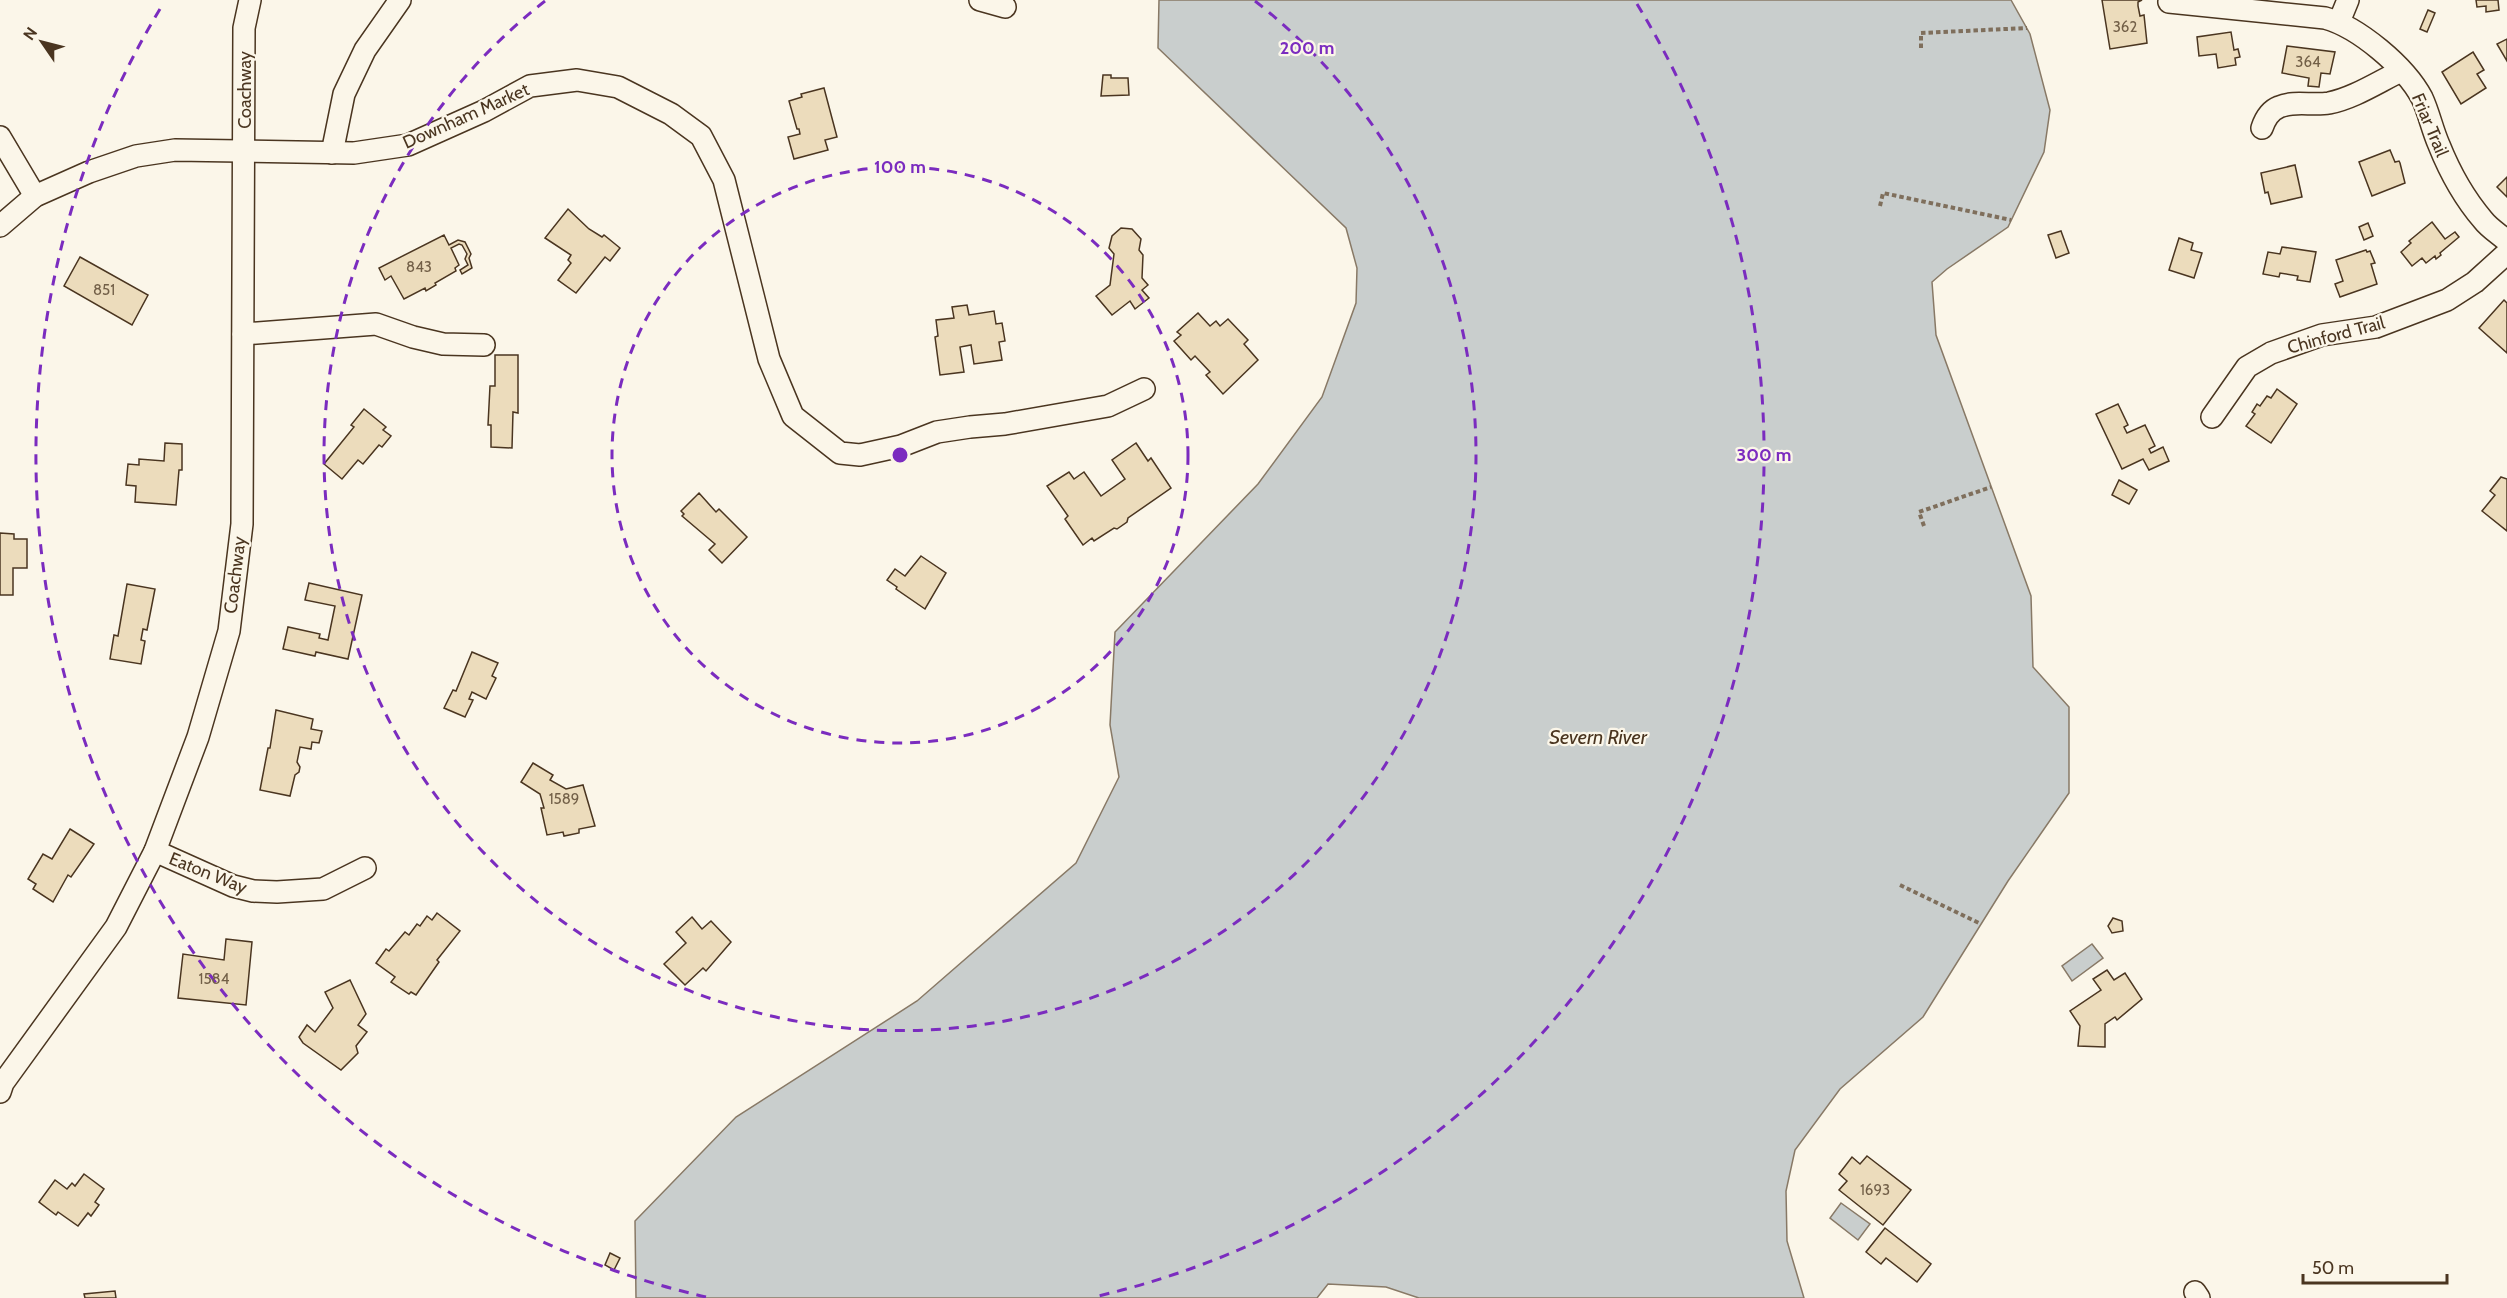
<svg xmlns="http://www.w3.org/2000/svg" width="2507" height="1298" viewBox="0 0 2507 1298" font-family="Cabin,sans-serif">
<rect width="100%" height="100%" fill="#fbf6e9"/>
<g fill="#c9cecd" stroke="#887966" stroke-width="1.5">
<path d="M1159 0H2011L2030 34 2050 110 2044 152 2008 227 1947 269 1932 282 1936 335 2031 596 2033 667 2069 707V793L2008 881 1923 1017 1840 1089 1795 1150 1786 1191 1787 1241 1804 1298H1419L1386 1287 1328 1284 1317 1298H636L635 1221 736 1117 917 1001 1076 863 1119 777 1110 725 1115 632 1258 484 1322 397 1356 303 1357 268 1346 228 1158 48Z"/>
<path d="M2092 944 2103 958 2072 981 2062 966Z"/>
<path d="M1841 1203 1870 1224 1858 1240 1830 1218Z"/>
</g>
<g fill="#ecdcbc" stroke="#4a3520" stroke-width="1.5">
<path d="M2102 0H2142L2138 2V6L2140 16 2144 15 2147 43 2110 49Z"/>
<path d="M2476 0H2498L2499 10 2486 12V6L2477 7Z"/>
<path d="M2428 10 2435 13 2427 32 2420 29Z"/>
<path d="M2231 32 2234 50 2238 49 2240 57 2235 58 2236 65 2218 68 2216 54 2199 56 2197 37Z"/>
<path d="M2507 39V61L2497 44Z"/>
<path d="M2287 46 2335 52 2330 74 2321 73 2319 87 2308 86 2309 78 2282 73Z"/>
<path d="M2473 52 2484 70 2477 74 2486 88 2461 104 2442 72Z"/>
<path d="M1103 75H1111V78H1128L1129 95 1101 96Z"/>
<path d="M824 88 837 137 825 140 828 150 794 159 788 137 800 134 799 129H797L789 101 802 97 801 94Z"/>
<path d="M2390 150 2395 162 2399 161 2400 163 2405 183 2372 196 2359 162Z"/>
<path d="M2295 165 2302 197 2271 204 2268 192 2265 193 2261 173Z"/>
<path d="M2507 177V197L2497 187Z"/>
<path d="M568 209 589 229 602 237 604 235 620 248 610 261 605 257 576 293 558 280 571 263 568 260 571 255 545 238Z"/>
<path d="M2432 222 2445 239 2455 232 2459 237 2440 253 2441 255 2436 259 2435 256 2426 263 2422 258 2412 266 2401 252 2411 243 2409 241Z"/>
<path d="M2368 223 2373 236 2364 240 2359 227Z"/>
<path d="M1121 228 1132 229 1141 239 1139 250 1143 255 1142 278 1148 285 1142 290 1149 298 1135 309 1130 301 1112 315 1096 296 1110 285 1114 254 1109 248 1112 236Z"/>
<path d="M2061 231 2069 253 2056 258 2048 235Z"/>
<path d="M444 235 449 245 458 240 465 242 471 254 469 258 472 268 462 274 460 270 468 265 465 259 467 254 462 245 459 244 451 248 459 265 455 268 456 271 435 283 436 285 426 291 425 288 404 299 391 276 385 280 379 268Z"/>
<path d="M2179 238 2193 243 2191 250 2202 253 2194 278 2169 270Z"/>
<path d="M2282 247 2316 252 2310 282 2297 280 2298 276 2280 273 2279 277 2263 274 2268 252 2280 254Z"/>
<path d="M2366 250 2367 252 2370 251 2375 263 2371 264 2377 284 2340 297 2335 284 2343 281 2336 260Z"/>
<path d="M80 257 148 295 132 325 64 286Z"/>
<path d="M2504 300 2507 303V353L2479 328Z"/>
<path d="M967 305 969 315 994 311 996 324 1002 323 1005 341 999 342 1002 360 974 364 971 345 960 347 964 372 940 375 935 337 938 336 936 320 954 318 952 307Z"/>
<path d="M1198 313 1210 326 1216 321 1220 326 1228 319 1248 340 1244 344 1258 360 1223 394 1206 375 1210 372 1195 356 1191 360 1174 341 1181 335 1177 332Z"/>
<path d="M495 355H518V413L513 412 512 448 491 447V425H488L490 386H495Z"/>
<path d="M2277 389 2297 404 2271 443 2246 426 2255 414 2252 412 2257 404 2260 406 2267 396 2271 398Z"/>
<path d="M2118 404 2128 425 2124 427 2127 433 2145 425 2155 446 2149 449 2151 453 2163 447 2169 461 2149 470 2143 459 2122 469 2096 414Z"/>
<path d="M364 409 386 427 383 430 391 436 382 447 379 445 363 464 358 460 342 479 324 464 354 427 351 425Z"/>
<path d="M165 443 182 444V470H179L176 505 135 502 136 486 126 485 128 464 139 465V459L164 461Z"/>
<path d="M1136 443 1148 461 1151 458 1171 488 1128 518 1127 522 1117 529 1114 528 1094 541 1092 538 1083 545 1065 519 1068 516 1047 486 1069 472 1074 479 1084 472 1101 496 1125 479 1112 460Z"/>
<path d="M2501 477 2507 479V531L2482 511 2495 495 2490 491Z"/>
<path d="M2119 480 2137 490 2129 504 2112 495Z"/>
<path d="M699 493 716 512 719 509 747 537 722 563 709 550 715 544 682 516 684 514 681 511Z"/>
<path d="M0 533 14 534V539H27V568H13V595H0Z"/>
<path d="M921 556 946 573 925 609 896 589 897 587 887 580 895 569 905 576Z"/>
<path d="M309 583 362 595 348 659 316 652 315 656 283 649 288 627 320 634 319 638 328 640 335 606 305 600Z"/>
<path d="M127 584 155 589 147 630 143 629 141 640 145 641 141 664 110 659 114 635 118 636Z"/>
<path d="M472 652 498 663 492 676 496 678 486 699 472 692 469 699 473 700 465 717 444 708 453 690 456 691Z"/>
<path d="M276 710 313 719 311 729 322 731 319 743 312 742 311 749 300 747 297 762 300 767 299 772 295 775 290 796 260 790 268 748H270Z"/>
<path d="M533 763 553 775 550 780 566 789 583 785 595 826 579 829V833L564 836 563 832 547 835 541 808H544L540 794 521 782Z"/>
<path d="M70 829 94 844 71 877 68 875 53 902 33 889 36 884 28 879 43 854 52 859Z"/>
<path d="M437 913 460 931 437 960 439 962 416 995 411 992 409 994 391 982 395 977 376 963 386 949 389 951 405 932 409 935 417 924 420 926 427 916 432 920Z"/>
<path d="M692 917 702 929 711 921 731 942 706 971 703 968 685 985 664 964 686 943 676 932Z"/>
<path d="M2113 918 2122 921 2123 931 2112 933 2108 926Z"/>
<path d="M226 939 252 942 246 1005 178 998 183 954 224 960Z"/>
<path d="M2107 970 2114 980 2125 973 2142 999 2117 1020 2115 1017 2105 1024V1047L2078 1046 2080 1026 2070 1011 2101 990 2093 979Z"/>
<path d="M350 980 366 1014 358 1025 367 1032 356 1046 358 1053 341 1070 303 1043 299 1037 307 1025 315 1032 333 1008 325 992Z"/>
<path d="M1867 1156 1911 1190 1883 1225 1839 1190 1847 1181 1839 1174 1852 1157 1860 1164Z"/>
<path d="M84 1174 104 1189 95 1202 99 1205 91 1216 88 1213 78 1226 58 1212 56 1215 39 1202 55 1180 67 1189 72 1183 75 1186Z"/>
<path d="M1885 1228 1931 1264 1917 1282 1886 1258 1881 1264 1866 1252Z"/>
<path d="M610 1253 620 1258 614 1270 605 1265Z"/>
<path d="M115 1291 116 1298H85L84 1294Z"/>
</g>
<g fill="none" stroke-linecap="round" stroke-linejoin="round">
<g stroke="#4a3520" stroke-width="24">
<g id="minor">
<path d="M980 0 1005 7"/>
<path d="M2170 0 2169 2 2325 18C2358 27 2405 66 2422 98 2429 113 2432 129 2439 145 2449 170 2465 199 2483 220 2489 228 2499 234 2507 241"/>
<path d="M2339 22 2348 0"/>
<path d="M2262 128C2265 119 2269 111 2279 107 2295 100 2312 106 2329 103 2354 98 2378 82 2401 71"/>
<path d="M0 137 35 196"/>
<path d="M332 153 344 94 365 50 400 0"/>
<path d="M0 226 35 196 89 172 136 156 175 150 354 153 408 145 484 111 530 86 577 80 618 87 671 114 701 136 724 180 769 359 793 416 840 453 860 455 901 446 937 432 970 427 1005 424 1108 406 1144 389"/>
<path d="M243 334 376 324 413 337 443 344 484 345"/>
<path d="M2212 417 2247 367 2271 353 2322 335 2376 327 2447 300 2475 282 2507 253"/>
<path d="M155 851 233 886 253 891 277 892 323 889 365 868"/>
<path d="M0 1092 3 1083 116 927 155 851 198 737 229 631 242 524 244 28 250 0"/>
<path d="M2195 1292 2199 1298"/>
</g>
</g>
<g stroke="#7f6f5c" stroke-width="4" stroke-dasharray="4.5 3" stroke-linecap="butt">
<path d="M1921 48V33L2027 28"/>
<path d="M1880 206 1883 193 2011 220"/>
<path d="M1924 526 1919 512 1991 487"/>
<path d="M1900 885 1981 924"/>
</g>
<use href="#minor" stroke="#fbf6e9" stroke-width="21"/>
</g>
<g fill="none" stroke="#7b2cbf" stroke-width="3" stroke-dasharray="10 8">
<circle cx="900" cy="455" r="288"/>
<path d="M1255 1A576 576 0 1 1 545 1"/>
<path d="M706 1297A864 864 0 0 1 163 4M1637 4A864 864 0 0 1 1094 1297"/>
</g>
<g text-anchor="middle" stroke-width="4.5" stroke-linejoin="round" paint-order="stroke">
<g font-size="15" fill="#725f47">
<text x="2125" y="32">362</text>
<text x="2308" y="67">364</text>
<text x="419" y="272">843</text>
<text x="104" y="295">851</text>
<text x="564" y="804">1589</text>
<text x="214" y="984">1584</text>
<text x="1875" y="1195">1693</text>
</g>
<g font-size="18" fill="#4a3520" stroke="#fbf6e9">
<text transform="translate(245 90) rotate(-90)" y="6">Coachway</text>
<text transform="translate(466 116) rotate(-24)" y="6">Downham Market</text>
<text transform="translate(2430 125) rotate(67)" y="6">Friar Trail</text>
<text transform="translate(2336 335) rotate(-15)" y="6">Chinford Trail</text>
<text transform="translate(235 575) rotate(-83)" y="6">Coachway</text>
<text transform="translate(208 873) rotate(22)" y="6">Eaton Way</text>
</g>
<g font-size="20" font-style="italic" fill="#4a3520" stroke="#fbf6e9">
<text x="1598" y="744">Severn River</text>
</g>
</g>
<circle cx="900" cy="455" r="9" fill="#7b2cbf" stroke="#fbf6e9" stroke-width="3"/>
<g font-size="18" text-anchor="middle" font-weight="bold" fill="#7b2cbf" stroke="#fbf6e9" stroke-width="4.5" stroke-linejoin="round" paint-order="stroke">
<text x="1307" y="54">200 m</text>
<text x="900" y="173">100 m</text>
<text x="1764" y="461">300 m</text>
</g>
<g transform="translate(42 42) rotate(305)" stroke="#fbf6e9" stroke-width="4.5" paint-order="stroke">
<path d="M0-4.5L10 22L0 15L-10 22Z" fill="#4a3520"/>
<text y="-9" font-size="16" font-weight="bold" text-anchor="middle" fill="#4a3520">N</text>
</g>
<path d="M2303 1274v9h144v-9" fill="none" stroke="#4a3520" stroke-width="3"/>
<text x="2312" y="1274" font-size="18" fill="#4a3520" stroke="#fbf6e9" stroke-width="4.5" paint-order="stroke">50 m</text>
</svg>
